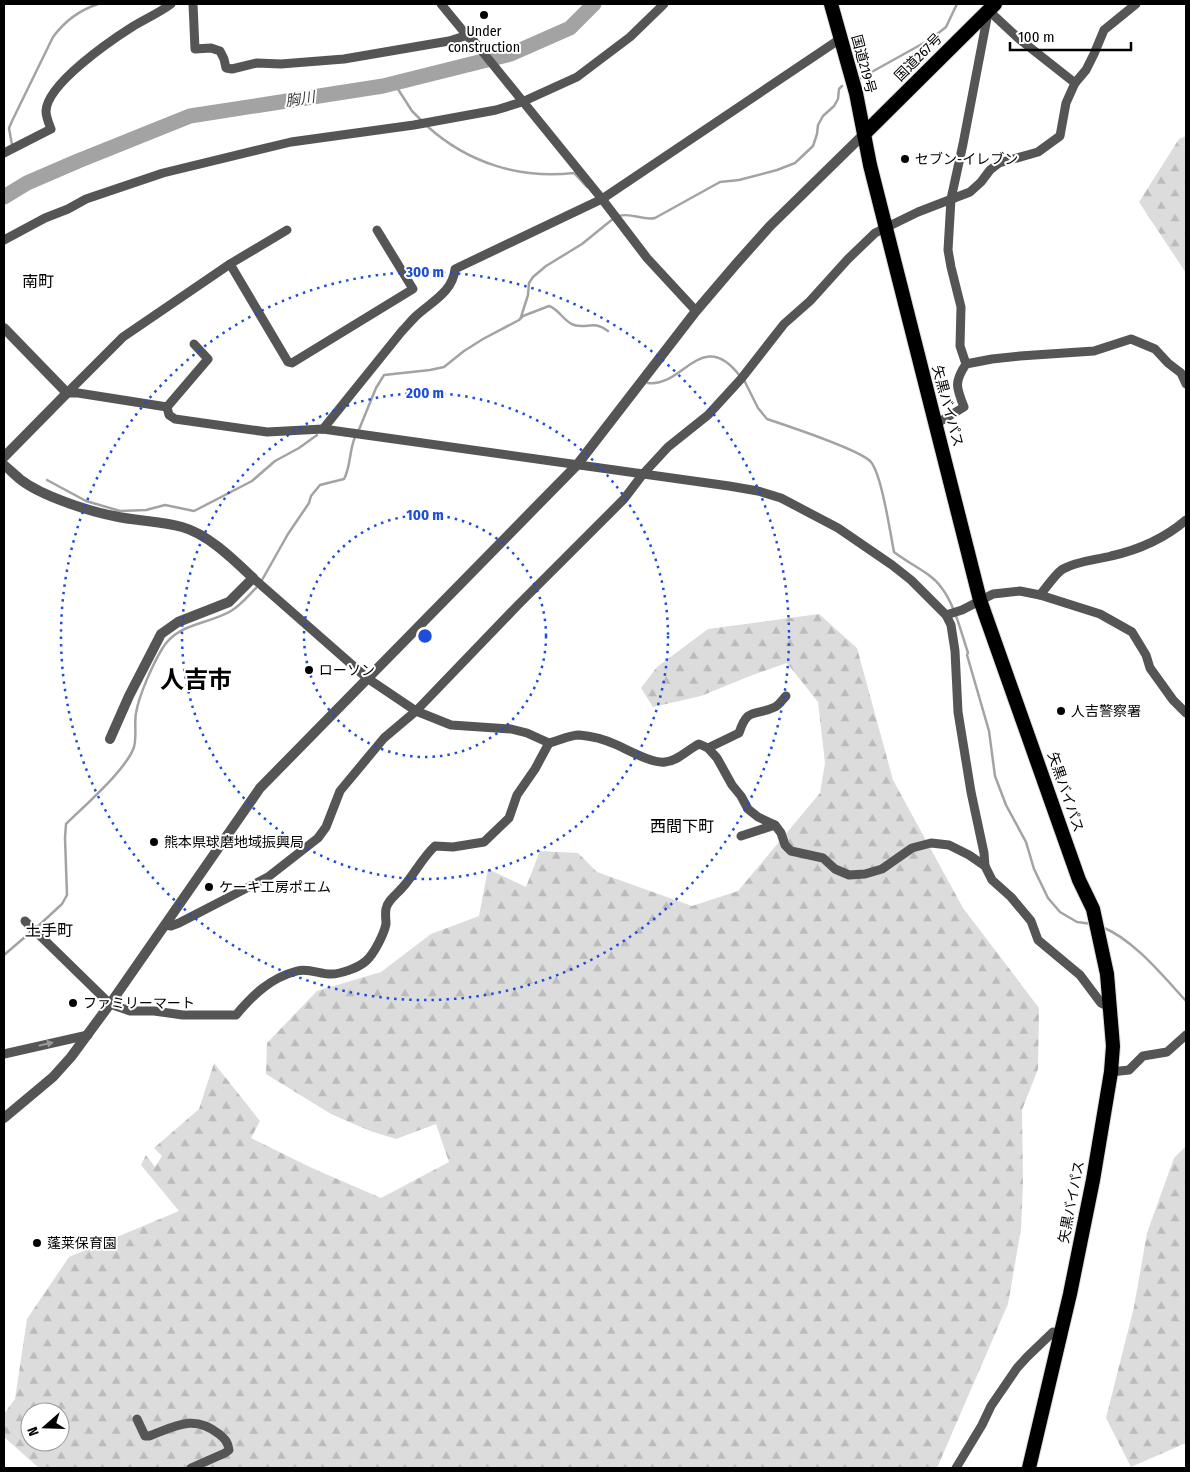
<svg xmlns="http://www.w3.org/2000/svg" width="1190" height="1472" viewBox="0 0 1190 1472" font-family="'Fira Sans Condensed','Noto Sans JP',sans-serif">
<defs>
<pattern id="forest-firs" width="22" height="20" patternUnits="userSpaceOnUse" patternTransform="scale(1.25)"><rect width="22" height="20" fill="#dcdcdc"/><path d="M5 1l3.5 6h-7zM16 11l3.5 6h-7z" fill="#bbb"/></pattern>
</defs>
<rect width="100%" height="100%" fill="#fff"/>
<g fill="url(#forest-firs)" fill-rule="evenodd">
<path d="M1186 136V273L1139 202 1179 139Z"/>
<path d="M819 614 857 648 893 780 963 908 1039 1008 1038 1069 1022 1110 1023 1184 1021 1229 1008 1304 937 1468H39L4 1437V1414L15 1399 27 1319 69 1257 179 1211 141 1165 146 1155 155 1167 162 1156 154 1148 199 1109 214 1063 260 1121 251 1138 312 1168 381 1198 449 1162 436 1124 396 1139 370 1131 331 1114 266 1074 267 1043 317 991 381 972 431 934 479 916 488 869 526 887 540 851 578 853 597 872 692 906 738 891 820 793 825 763 818 702 787 663 750 676 701 696 653 707 641 688 657 667 708 629ZM30 1412H60V1442H30Z"/>
<path d="M1186 1146V1443L1131 1467 1106 1418 1134 1307 1147 1233 1174 1158Z"/>
</g>
<g fill="none" stroke-linecap="round" stroke-linejoin="round">
<g stroke="#a3a3a3" stroke-width="2.5">
<path d="M859 79 931 39 946 27 957 4"/>
<path d="M394 83 412 111 423 122"/>
<path d="M427 126C468 163 519 179 574 173L587 187"/>
<path d="M12 145 9 128 13 119 53 37C64 22 80 10 98 4"/>
<path d="M619 216C631 212 643 221 655 218L720 182 739 180 777 170 795 163 813 146 817 134 818 125 823 116 834 106 838 99 839 89 842 86"/>
<path d="M521 317 528 295 529 283 533 277 546 266 582 244 614 218"/>
<path d="M744 380 758 408 767 419C785 425 862 451 871 462 882 476 890 532 894 552 909 564 930 572 941 587 955 605 961 632 968 653L967 655 989 731 995 776 1006 805 1026 842 1034 869 1048 898 1060 912 1077 922 1092 924"/>
<path d="M648 383C683 388 702 326 740 376"/>
<path d="M358 432 376 388 384 375 430 370 444 367 464 351 483 339 519 320 523 316 549 306C559 309 564 322 574 325 587 329 594 320 608 331"/>
<path d="M47 480 86 501 120 511 146 510 165 505 194 511 252 481 275 461 299 448 317 435"/>
<path d="M262 580 288 534 309 503 311 496 320 485 344 479C351 466 349 451 355 437"/>
<path d="M1102 927C1133 939 1163 976 1186 1001"/>
<path d="M36 928 62 904 67 895 65 838 66 824C84 806 127 769 134 747 137 736 134 723 136 713 139 695 153 664 162 649 177 623 207 625 231 611 241 605 248 596 256 588"/>
<path d="M4 955 32 931"/>
</g>
<path stroke="#a3a3a3" stroke-width="15" d="M4 197 27 183 78 161 190 116 383 86 511 54 570 28 594 4"/>
<g stroke="#dbdbdb" stroke-width="16">
<g id="trunk">
<path d="M831 4 856 93 870 165 980 600 1079 880 1093 909 1107 974 1113 1046 1111 1072 1093 1180 1070 1294 1029 1468"/>
<path d="M864 134 995 4"/>
</g>
</g>
<g stroke="#555" stroke-width="9">
<path d="M193 4 195 49 211 48 220 51 224 59 226 68 232 69 257 63 281 64 344 59 449 41 468 35"/>
<path d="M441 4 469 38 473 40 602 199 647 258 696 311"/>
<path d="M988 10 1018 38 1075 83"/>
<path d="M4 153 51 129C49 124 46 117 46 111 47 84 110 41 132 27 145 19 159 13 171 4"/>
<path d="M4 240 45 218 68 209 86 199 163 173 291 142 414 125 496 110 522 102 577 77 630 37 664 4"/>
<path d="M230 264 287 230"/>
<path d="M194 344 208 359 167 407 169 415 175 419 267 432 323 429 729 486 758 491 781 498 838 528 892 565 911 580 946 615 951 625 955 651 958 712 971 792 984 853 985 866"/>
<path d="M966 364 960 346 961 307 951 267 948 250 951 199 963 144 988 13"/>
<path d="M67 393 123 337 230 264 288 362 292 363 413 289 377 230"/>
<path d="M67 393H78L167 407"/>
<path d="M936 424 964 407C956 387 954 382 966 364L992 359 1020 356 1094 351 1131 339 1155 349 1168 363 1181 373 1186 384"/>
<path d="M323 429 402 331C406 327 411 321 415 317 431 302 453 292 455 269L602 199 840 39"/>
<path d="M253 578 367 678 416 711 451 725 511 729 527 733 549 743C559 741 569 735 579 735 592 736 606 740 617 745 628 750 653 764 665 762 678 761 687 750 699 744L708 748 739 733C748 706 754 717 775 707 779 705 782 700 786 696"/>
<path d="M1040 595C1046 588 1056 573 1063 569 1077 561 1095 560 1111 556 1138 550 1165 538 1186 520"/>
<path d="M946 615 962 610 993 594 1020 591 1040 595 1100 614 1132 632 1146 655 1150 668 1173 700 1186 713"/>
<path d="M708 748 717 758 732 785 741 796 748 809 758 817 775 825"/>
<path d="M741 836 775 825 781 833 785 845 791 851 823 858 835 869 849 875 865 874 882 869 912 848 931 843 949 845 969 855 985 866 992 880 1011 897 1031 921 1038 940 1080 975 1101 1003 1111 1008"/>
<path d="M25 921 110 1004 130 1011H154L183 1015H236C253 995 270 978 297 971 309 968 319 974 331 974 341 974 358 968 366 961 374 954 384 934 386 924 386 919 385 914 386 909 387 901 397 894 402 888 414 875 422 858 435 846L453 847 484 842 509 818 517 795 535 769 549 743"/>
<path d="M165 925 171 926 179 923 268 877 318 838 326 827 340 791 384 738 416 711 518 605 624 499 643 474 668 447 708 415 741 379 784 324 810 301 848 259 875 233 918 212 970 192 981 182 990 170 999 163 1038 152 1060 136 1066 103 1075 83 1086 70 1094 54 1104 30 1136 4"/>
<path d="M4 1054 88 1035"/>
<path d="M1111 1072 1129 1070 1143 1056 1167 1052 1186 1035"/>
<path d="M137 1419 145 1436H149C176 1426 194 1414 219 1434 225 1439 228 1442 229 1450L225 1453 191 1468"/>
<path d="M956 1468 982 1425 991 1406 1017 1368 1027 1357 1053 1332"/>
</g>
<g stroke="#555" stroke-width="10">
<path d="M4 328 67 393 4 457"/>
<path d="M4 465C10 470 15 475 21 480 42 496 88 511 114 516 136 521 160 521 182 527 208 534 234 560 253 578L229 602 178 622 161 634 129 696 110 739"/>
<path d="M4 1118 53 1077 71 1057 110 1004 260 788 577 465 696 311 737 263 770 226 864 134"/>
</g>
<use href="#trunk" stroke="#000" stroke-width="14"/>
</g>
<defs><path id="oneway-solid" d="M-6-.8H1V-3.2L6.5 0L1 3.2V.8H-6Z" transform="scale(1.25)"/></defs>
<use fill="#999" href="#oneway-solid" transform="translate(46 1044) rotate(-13)"/>
<g fill="none" stroke="#1d4ed8" stroke-width="2.5" stroke-dasharray="2.5 5">
<circle cx="425" cy="636" r="121"/>
<circle cx="425" cy="636" r="243"/>
<circle cx="425" cy="636" r="364"/>
</g>
<g fill="#000" stroke="#fff" stroke-width="2">
<circle cx="484" cy="15" r="5"/>
<circle cx="905" cy="159" r="5"/>
<circle cx="309" cy="670" r="5"/>
<circle cx="1061" cy="711" r="5"/>
<circle cx="154" cy="842" r="5"/>
<circle cx="209" cy="887" r="5"/>
<circle cx="73" cy="1003" r="5"/>
<circle cx="37" cy="1243" r="5"/>
</g>
<g text-anchor="middle" stroke-width="4" stroke-linejoin="round" paint-order="stroke">
<g font-size="14" fill="#000" stroke="#fff" text-anchor="start">
<text x="484" y="36" text-anchor="middle">Under<tspan x="484" dy="16">construction</tspan></text>
<text x="915" y="164">セブン-イレブン</text>
<text x="319" y="675">ローソン</text>
<text x="1071" y="716">人吉警察署</text>
<text x="164" y="847">熊本県球磨地域振興局</text>
<text x="219" y="892">ケーキ工房ポエム</text>
<text x="83" y="1008">ファミリーマート</text>
<text x="47" y="1248">蓬莱保育園</text>
</g>
<g font-size="14" fill="#000" stroke="#fff">
<text transform="translate(918 57) rotate(-45)" y="5">国道267号</text>
<text transform="translate(864 64) rotate(75)" y="5">国道219号</text>
<text transform="translate(948 406) rotate(75)" y="5">矢黒バイパス</text>
<text transform="translate(1066 792) rotate(71)" y="5">矢黒バイパス</text>
<text transform="translate(1071 1202) rotate(-79)" y="5">矢黒バイパス</text>
</g>
<g font-size="15" font-style="italic" fill="#444" stroke="#fff">
<text transform="translate(300 99) rotate(-9)" y="5">胸川</text>
</g>
<g font-size="16" fill="#000" stroke="#fff">
<text x="38" y="287">南町</text>
<text x="682" y="832">西間下町</text>
<text x="49" y="936">土手町</text>
</g>
<g font-size="24" font-weight="bold" fill="#000" stroke="#fff">
<text x="196" y="688">人吉市</text>
</g>
</g>
<circle cx="425" cy="636" r="8" fill="#1d4ed8" stroke="#fff" stroke-width="2.5"/>
<g font-size="15" text-anchor="middle" font-weight="bold" fill="#1d4ed8" stroke="#fff" stroke-width="4" stroke-linejoin="round" paint-order="stroke">
<text x="425" y="277">300 m</text>
<text x="425" y="398">200 m</text>
<text x="425" y="520">100 m</text>
</g>
<rect width="1190" height="1472" fill="none" stroke="#000000" stroke-width="10"/>
<g transform="translate(45 1427) rotate(250)"><circle r="24" fill="#ffffff" stroke="#999999"/>
<path d="M0-4L9 19L0 12L-9 19Z" fill="#000000"/>
<text y="-8" font-size="14" font-weight="bold" text-anchor="middle" fill="#000000">N</text>
</g>
<path d="M1010 42v8h121v-8" fill="none" stroke="#000000" stroke-width="2.5"/>
<text x="1018" y="42" font-size="15" fill="#000000" stroke="#ffffff" stroke-width="4" paint-order="stroke">100 m</text>
</svg>
